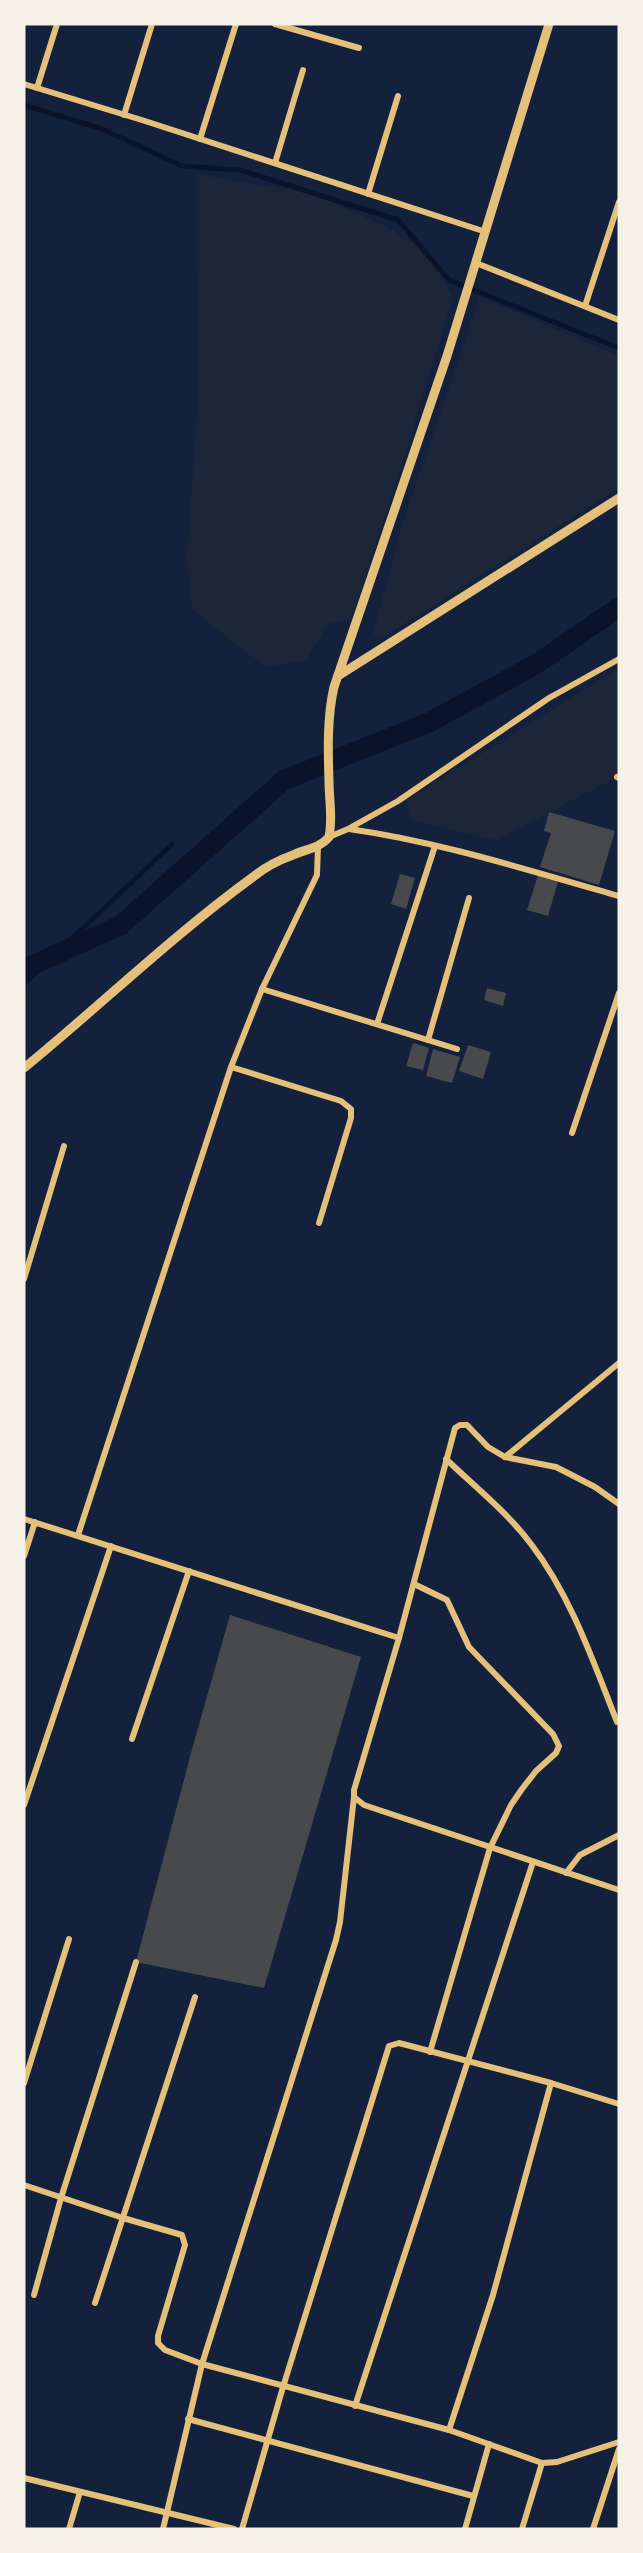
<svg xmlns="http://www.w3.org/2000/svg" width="643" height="2553" viewBox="0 0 643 2553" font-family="'DM Sans',sans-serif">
<rect width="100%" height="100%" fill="#14213d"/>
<g fill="#1d2539">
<path d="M196 174 314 194 384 226 426 250 453 297 404 457 351 619 328 624 306 660 267 667 232 642 192 608 187 558 197 410Z"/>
<path d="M480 297 619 356V488L385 636 372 638 402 526Z"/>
<path d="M619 668V776L496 840 410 820 407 800Z"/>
</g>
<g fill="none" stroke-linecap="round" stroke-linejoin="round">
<g stroke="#0b132b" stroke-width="5">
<path d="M24 105 102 129 182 166 240 170 398 220 449 280 619 348"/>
<path d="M24 984 172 844"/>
</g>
<path stroke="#0b132b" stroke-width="20" d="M24 969 121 925 284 780 430 722 538 663 619 607"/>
</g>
<g fill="#48494c">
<path d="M549 812 615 831 599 885 540 867 551 833 544 831Z"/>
<path d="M400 874 415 878 406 909 391 904Z"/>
<path d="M538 875 558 881 548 916 527 910Z"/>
<path d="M487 988 506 993 503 1006 484 1000Z"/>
<path d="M413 1043 429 1048 423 1070 406 1066Z"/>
<path d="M468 1045 491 1052 483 1079 459 1071Z"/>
<path d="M433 1049 460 1057 452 1083 426 1076Z"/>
<path d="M230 1615 361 1657 264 1988 136 1962 191 1753Z"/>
</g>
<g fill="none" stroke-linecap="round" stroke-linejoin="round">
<g stroke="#e5c07b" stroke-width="6">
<path d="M275 24 359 48"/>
<path d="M24 84 145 121 486 232"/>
<path d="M37 88 57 24"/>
<path d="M124 115 152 24"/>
<path d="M200 139 236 24"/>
<path d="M275 163 303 70"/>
<path d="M368 194 398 96"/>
<path d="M476 263 619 320"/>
<path d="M585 306 619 202"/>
<path d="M617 777 619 778"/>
<path d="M349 829C441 842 530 871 619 896"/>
<path d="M329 837 348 829 398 801 549 698 619 659"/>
<path d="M262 989 457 1049"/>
<path d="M377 1024 435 846"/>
<path d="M428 1040 469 898"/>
<path d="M231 1067 341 1101 351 1109V1118L319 1223"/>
<path d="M572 1133 619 993"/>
<path d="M24 1279 64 1146"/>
<path d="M505 1457 619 1363"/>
<path d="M446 1459C474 1486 508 1513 531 1544 571 1596 593 1661 617 1722L619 1721"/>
<path d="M619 1504 595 1487 556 1467 505 1457 488 1447 467 1425H460L455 1428 399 1638 354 1790V1797L364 1805 619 1890"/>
<path d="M24 1519 399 1638"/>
<path d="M78 1535 231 1067 262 989 317 875 318 846"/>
<path d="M24 1556 35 1522"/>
<path d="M414 1584 447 1600 469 1647 553 1734 559 1746 556 1753 536 1771 522 1789 511 1805 490 1848 430 2052"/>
<path d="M132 1739 189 1571"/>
<path d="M24 1805 111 1546"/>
<path d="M566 1873 580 1855 619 1835"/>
<path d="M24 2083 69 1939"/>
<path d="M24 2185 123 2218 182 2235 185 2245 158 2336V2343L165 2350 202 2364 449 2430 542 2463 557 2462 619 2442"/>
<path d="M34 2295 61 2198 136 1962"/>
<path d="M95 2303 195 1997"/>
<path d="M355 2406 533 1862"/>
<path d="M188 2419 473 2496"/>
<path d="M449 2430 493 2295 551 2083"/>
<path d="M24 2478 234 2529"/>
<path d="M69 2529 80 2492"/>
<path d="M163 2529 202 2364 336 1940 340 1922 354 1797"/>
<path d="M242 2529 283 2387 389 2046 399 2043 551 2083 619 2104"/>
<path d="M465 2529 489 2444"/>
<path d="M522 2529 542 2463"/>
<path d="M593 2529 619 2449"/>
</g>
<g stroke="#e5c07b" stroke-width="9">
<path d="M338 676 619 498"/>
<path d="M24 1068C101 1005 172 936 253 877 264 868 279 860 293 855 306 849 320 848 329 837 333 817 329 800 329 781 328 751 327 717 334 687L447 356 549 24"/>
</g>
</g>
<rect width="643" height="2553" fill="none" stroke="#f6f1e7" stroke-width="51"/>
</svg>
